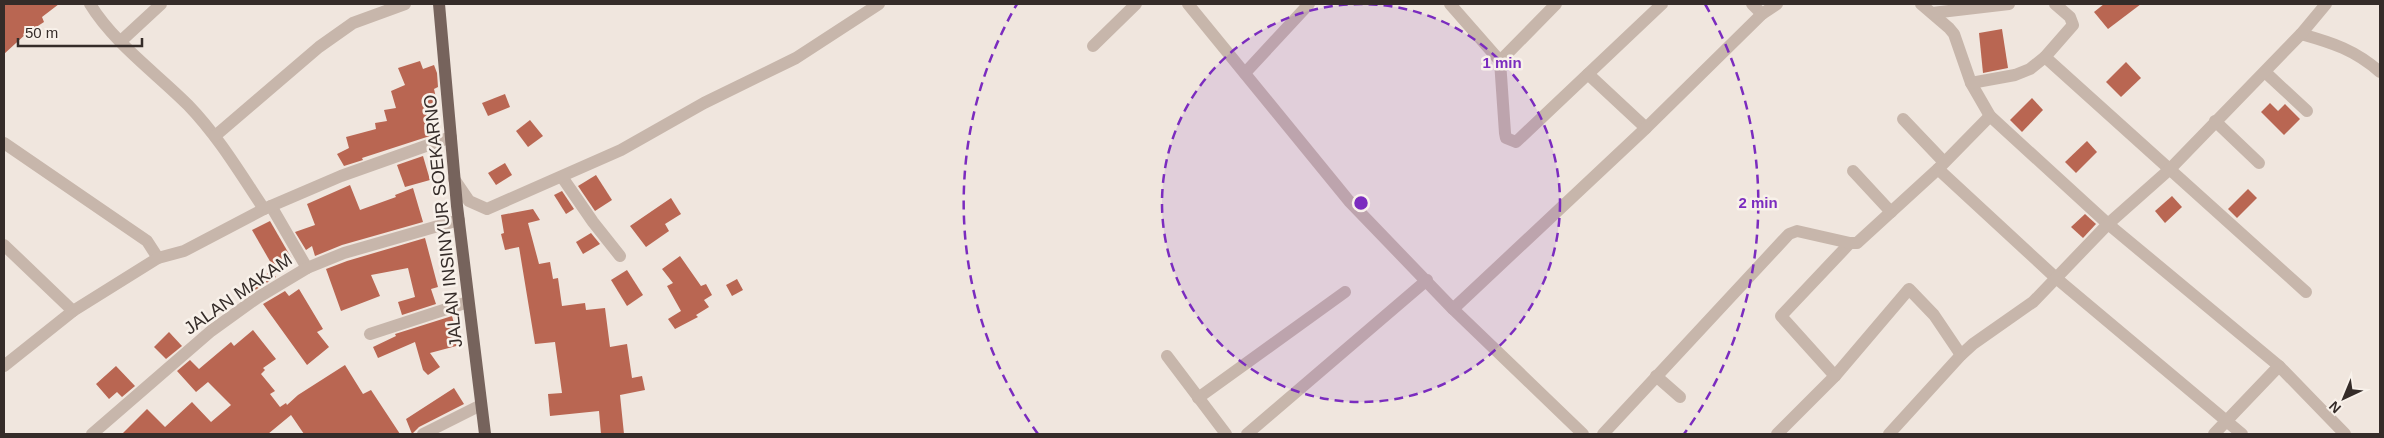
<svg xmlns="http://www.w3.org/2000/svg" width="2384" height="438" viewBox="0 0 2384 438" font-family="Arial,sans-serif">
<rect width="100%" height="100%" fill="#f0e6de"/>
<g fill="#b96652">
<path d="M4 4H59L42 17 44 22 27 33 4 54Z"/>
<path d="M2104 4H2141L2108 29 2094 12Z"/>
<path d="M2002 29 2008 68 1983 73 1979 33Z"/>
<path d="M420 61 423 69 434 65 437 73 438 87 434 89 438 106 426 109 433 135 362 158 363 160 344 166 337 154 349 148 346 137 376 129 375 123 387 121 384 110 396 108 391 91 405 85 398 68Z"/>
<path d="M2126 62 2141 78 2121 97 2106 82Z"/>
<path d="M505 94 510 107 488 116 482 103Z"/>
<path d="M2032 98 2043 110 2022 132 2010 120Z"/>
<path d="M2270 103 2278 111 2285 104 2300 119 2284 135 2261 112Z"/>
<path d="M530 120 543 136 528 147 516 131Z"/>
<path d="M2087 141 2097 152 2076 173 2065 162Z"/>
<path d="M423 156 430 180 405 187 397 165Z"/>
<path d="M505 163 512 175 496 185 488 173Z"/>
<path d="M596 175 612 200 595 211 578 186Z"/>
<path d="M350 185 360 210 396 197 395 195 413 188 423 222 342 245 315 256 312 246 306 250 295 232 315 225 307 204Z"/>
<path d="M2248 189 2257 198 2237 218 2228 209Z"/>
<path d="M562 191 574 209 566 214 554 195Z"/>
<path d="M2172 196 2182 207 2165 223 2155 211Z"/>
<path d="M671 198 681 214 665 224 669 231 646 247 630 226Z"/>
<path d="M533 209 540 220 528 223 539 264 550 262 553 279 558 278 562 306 585 303 586 310 605 308 610 347 627 344 632 378 642 376 645 390 620 395 624 434H601L599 411 550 416 548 394 562 393 555 342 535 344 519 247 505 250 501 234 504 233 501 215Z"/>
<path d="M2085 214 2096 224 2083 238 2071 227Z"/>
<path d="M270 221 292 259 275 270 252 230Z"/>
<path d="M591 233 600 244 583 254 576 242Z"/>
<path d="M425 238 438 287 431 289 436 304 402 315 398 302 415 297 408 268 371 275 380 296 341 311 326 269 347 261Z"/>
<path d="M680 256 701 286 706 284 712 295 704 300 709 307 696 315 698 317 675 329 668 319 681 311 667 286 673 283 662 269Z"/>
<path d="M627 270 643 295 627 306 611 280Z"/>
<path d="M271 271 276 277 249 294 245 289Z"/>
<path d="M737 279 743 290 732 296 726 285Z"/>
<path d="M299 289 323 329 317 332 329 347 307 365 263 304 285 291 289 296Z"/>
<path d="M452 316 460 345 430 353 440 367 428 375 423 370 415 342 378 358 373 347 396 336 395 334Z"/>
<path d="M253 330 276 359 263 368 265 370 261 374 275 391 270 394 280 407 286 403 287 405 298 395 345 365 363 394 371 390 400 434H304L291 415 268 434H122L147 409 165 427 192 402 211 422 231 405 208 382 196 392 177 371 190 360 199 369 231 342 234 346Z"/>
<path d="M169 332 182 346 166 359 154 347Z"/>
<path d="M116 366 135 386 122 397 117 392 109 399 96 384Z"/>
<path d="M454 388 464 404 419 427 412 434 406 419Z"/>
</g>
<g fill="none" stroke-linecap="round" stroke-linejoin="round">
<g stroke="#c7b6ab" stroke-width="12">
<path d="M90 4C113 42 156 73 188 105 218 136 240 173 264 209"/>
<path d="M1188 4 1349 201 1453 309 1583 434"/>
<path d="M1450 4 1500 61 1505 133 1506 138 1516 142 1662 4"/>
<path d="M1752 4 1762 14"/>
<path d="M1921 4 1949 28 1954 34 1971 83 1990 116 2108 224 2279 366 2345 434"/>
<path d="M1932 13 2009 4"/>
<path d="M2301 34C2333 43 2355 50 2380 72"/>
<path d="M121 41 161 4"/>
<path d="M1093 46 1136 4"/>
<path d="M2045 57 2306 292"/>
<path d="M1500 61 1556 4"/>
<path d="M2265 72 2307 111"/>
<path d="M1245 73 1309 4"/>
<path d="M1588 74 1646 128"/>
<path d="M1971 83 2015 75 2030 69 2045 57 2073 25 2070 17 2055 4"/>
<path d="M1903 119 1944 162"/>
<path d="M2215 121 2259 163"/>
<path d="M215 136 319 47 353 23 405 4"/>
<path d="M4 143 147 241 158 258"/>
<path d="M1938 169 2056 278 2242 434"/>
<path d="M1853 171 1891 212"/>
<path d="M562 177 593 222 620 256"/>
<path d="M454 179 469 201 487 209 621 150 704 103 796 58 879 4"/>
<path d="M271 206 307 268"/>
<path d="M4 245 73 311"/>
<path d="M1453 309 1646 128 1762 14 1777 4"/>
<path d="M370 334 468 302"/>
<path d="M1167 356 1226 434"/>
<path d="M4 366 73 311 158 258 184 251 264 209 341 176 451 137"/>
<path d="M1656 376 1680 397"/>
<path d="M1835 376 1781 316 1850 243"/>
<path d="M1198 398 1345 292"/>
<path d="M92 434 211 331 257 298 307 268 344 253 459 220"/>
<path d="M423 434 481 405"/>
<path d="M1247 434 1427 280"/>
<path d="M1603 434 1789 234 1797 231 1850 243H1857L1938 169 1990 116"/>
<path d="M1777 434 1835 376 1909 289 1934 315 1961 355"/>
<path d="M1889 434 1961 355 1973 344 2033 302 2108 224 2170 169 2301 34 2326 4"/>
<path d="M2214 434 2279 366"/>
</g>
<path stroke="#76635c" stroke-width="12" d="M439 4 457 206 485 434"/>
</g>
<circle cx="1361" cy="203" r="199" fill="#7b2cbf" fill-opacity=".12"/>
<g fill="none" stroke="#7b2cbf" stroke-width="2.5" stroke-dasharray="9 6">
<circle cx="1361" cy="203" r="199"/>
<path d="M1038 434A397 397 0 0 1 1017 4M1705 4A397 397 0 0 1 1684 434"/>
</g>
<g text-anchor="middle" stroke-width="5" stroke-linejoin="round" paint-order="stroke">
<g font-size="18" fill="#352c29" stroke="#f8f1ea">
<text transform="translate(443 221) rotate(-96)" y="6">JALAN INSINYUR SOEKARNO</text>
<text transform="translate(238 294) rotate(-35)" y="6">JALAN MAKAM</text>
</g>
</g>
<circle cx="1361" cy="203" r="8" fill="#7b2cbf" stroke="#f8f1ea" stroke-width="2.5"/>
<g font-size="15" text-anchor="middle" font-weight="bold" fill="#7b2cbf" stroke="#f8f1ea" stroke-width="5" stroke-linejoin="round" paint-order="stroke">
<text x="1502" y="68">1 min</text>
<text x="1758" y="208">2 min</text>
</g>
<rect width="2384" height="438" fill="none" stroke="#352c29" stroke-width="10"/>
<g transform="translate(2344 398) rotate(224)" stroke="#f8f1ea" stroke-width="4" paint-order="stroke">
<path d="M0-4L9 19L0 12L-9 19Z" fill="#352c29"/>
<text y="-8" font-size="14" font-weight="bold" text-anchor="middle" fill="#352c29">N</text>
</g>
<path d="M18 38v8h124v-8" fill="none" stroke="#352c29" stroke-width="2.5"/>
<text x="25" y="38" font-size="15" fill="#352c29" stroke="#f8f1ea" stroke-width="4" paint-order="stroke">50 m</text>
</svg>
